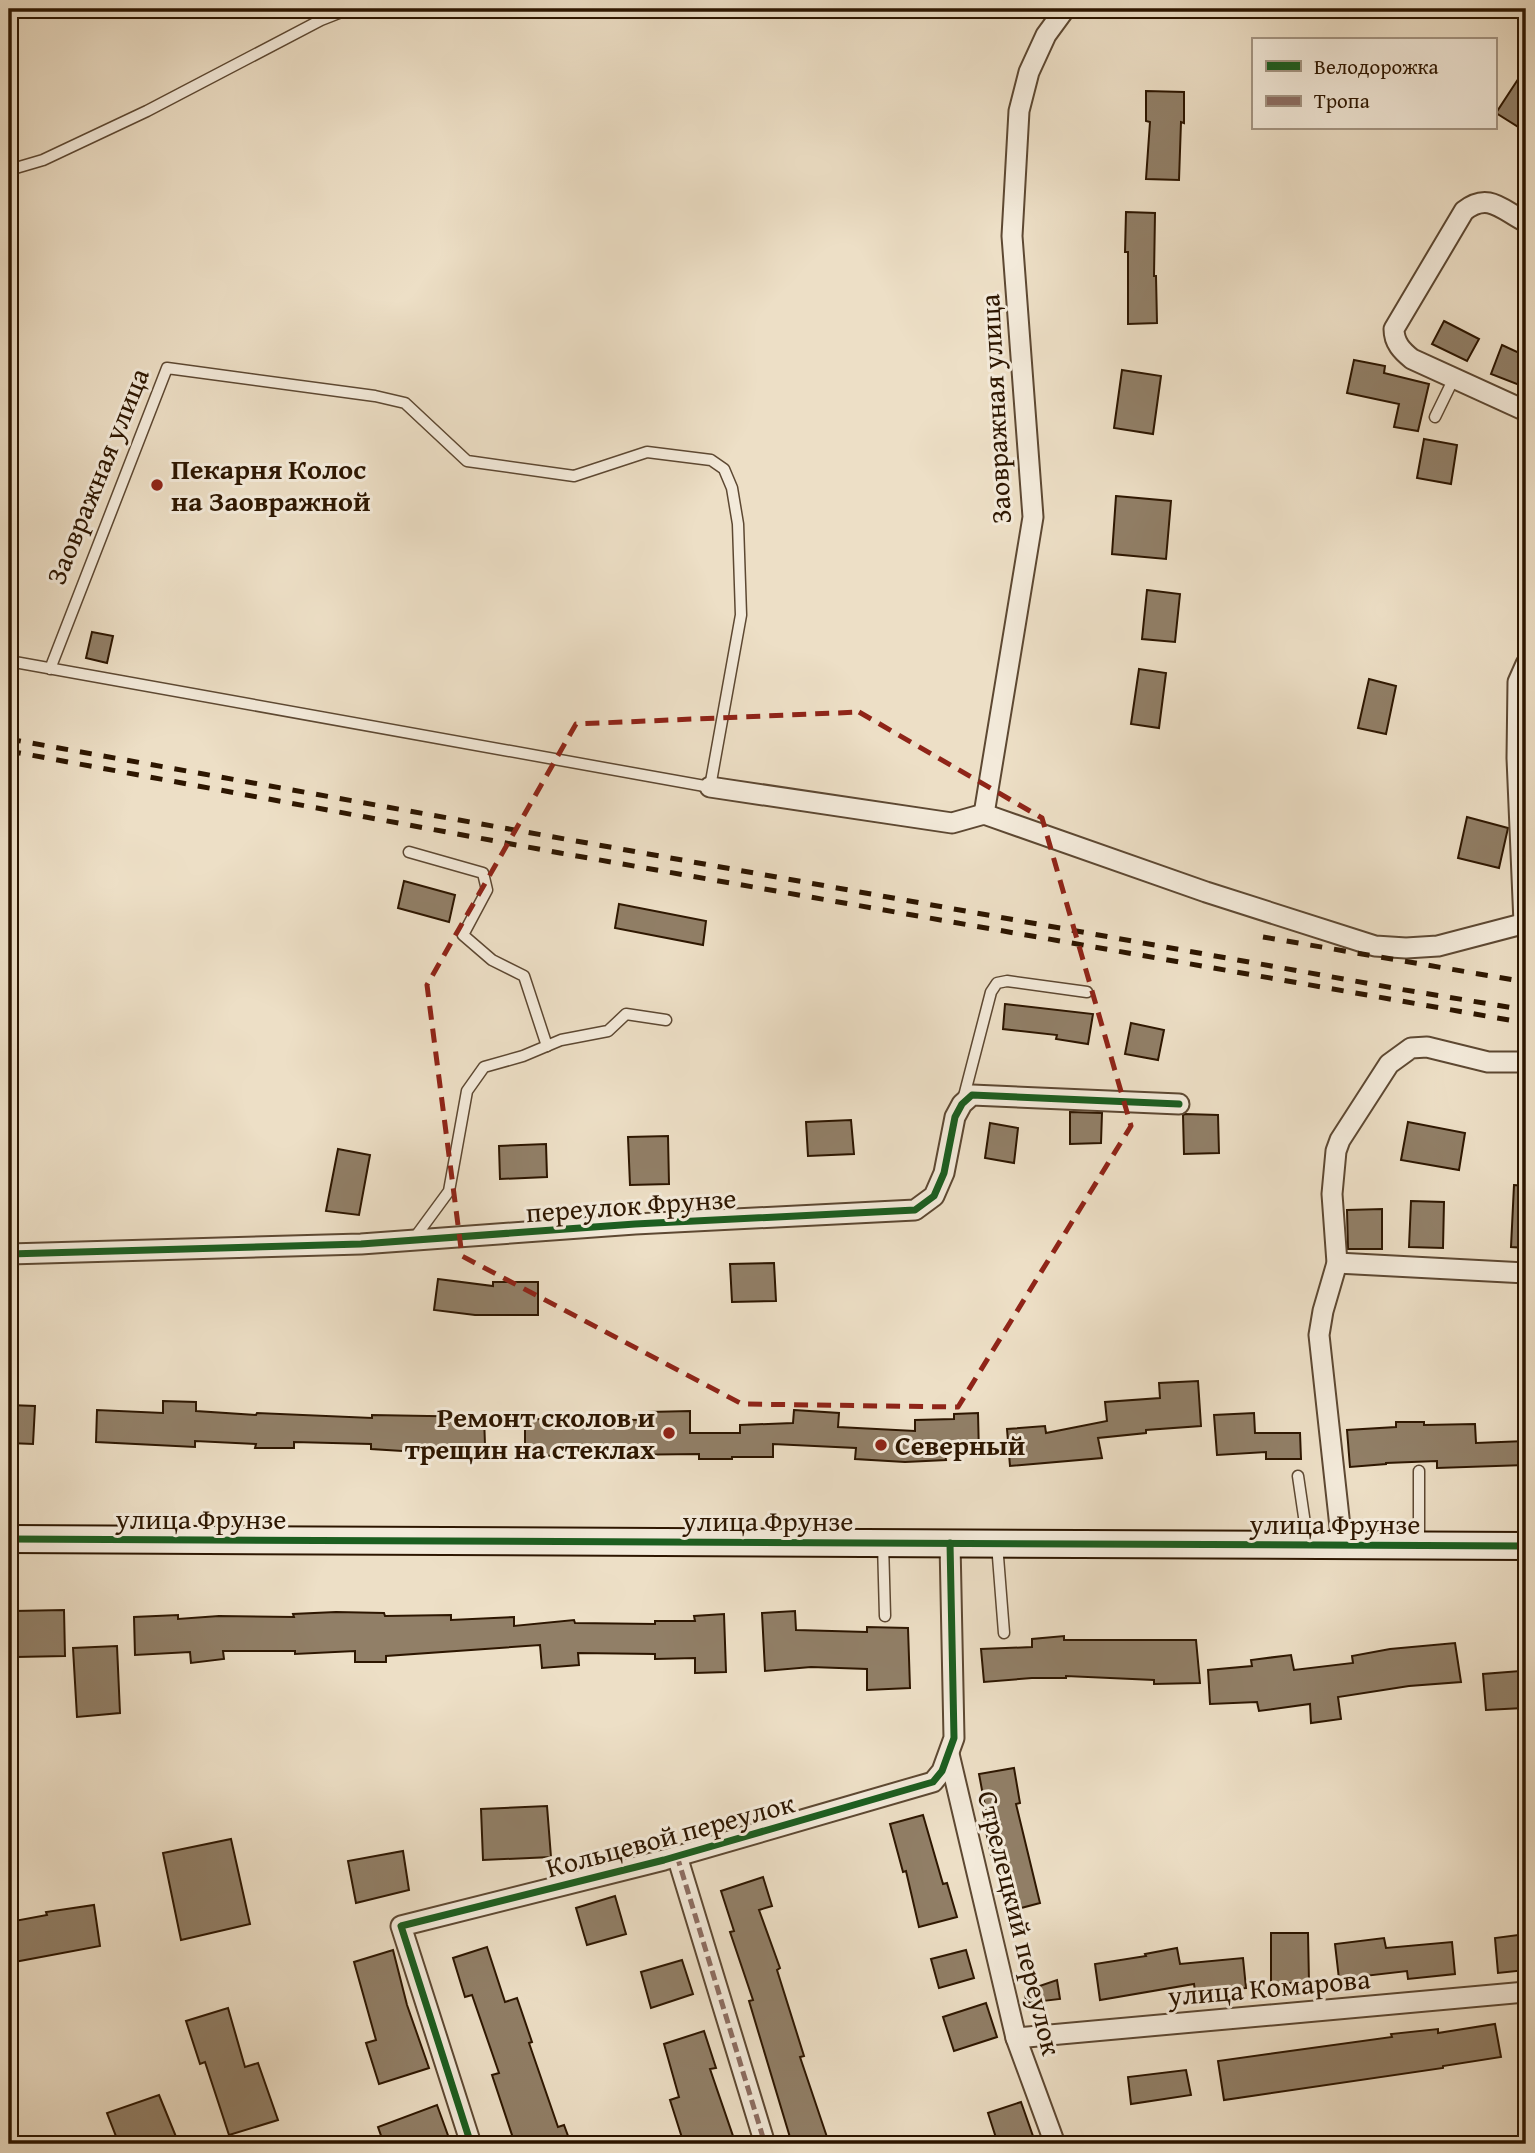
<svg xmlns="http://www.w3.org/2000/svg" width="1535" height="2153" viewBox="0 0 1535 2153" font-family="'Gentium Book Plus',serif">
<rect width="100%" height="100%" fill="#eddfc6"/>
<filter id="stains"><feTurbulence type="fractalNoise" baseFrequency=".00286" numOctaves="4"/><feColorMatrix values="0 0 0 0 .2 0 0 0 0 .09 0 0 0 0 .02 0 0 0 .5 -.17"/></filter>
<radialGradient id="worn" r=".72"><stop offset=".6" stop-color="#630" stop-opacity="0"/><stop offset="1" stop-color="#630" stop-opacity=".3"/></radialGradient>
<g fill="#917f67" stroke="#2d1600" stroke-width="2">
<path d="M1526 67V118L1520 128 1496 113Z"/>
<path d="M1146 91 1184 92V123L1181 122 1179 180 1146 179 1150 122 1146 121Z"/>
<path d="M1126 212 1155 213 1154 276H1156L1157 323 1128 324V252H1125Z"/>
<path d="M1444 321 1479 339 1467 361 1432 344Z"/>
<path d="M1502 345 1526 356V376L1522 386 1491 374Z"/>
<path d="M1354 360 1385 366 1384 373 1429 384 1418 431 1394 427 1399 404 1347 393Z"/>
<path d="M1122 370 1161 376 1153 434 1114 428Z"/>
<path d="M1424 439 1457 445 1451 484 1417 478Z"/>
<path d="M1116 496 1171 501 1166 559 1112 554Z"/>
<path d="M1147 590 1180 594 1175 642 1142 639Z"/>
<path d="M92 632 113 636 107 663 86 658Z"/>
<path d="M1139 669 1166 673 1159 728 1131 724Z"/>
<path d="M1369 679 1396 686 1386 734 1358 728Z"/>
<path d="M1467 817 1508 828 1499 868 1458 858Z"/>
<path d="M404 881 455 895 449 922 398 908Z"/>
<path d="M619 904 706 921 703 945 615 928Z"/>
<path d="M1005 1004 1093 1014 1088 1044 1056 1039 1057 1035 1003 1029Z"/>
<path d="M1131 1023 1164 1030 1158 1060 1125 1054Z"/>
<path d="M1070 1112 1102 1113 1101 1143 1070 1144Z"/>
<path d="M1185 1114 1218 1115 1219 1153 1184 1154 1183 1115Z"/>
<path d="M851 1120 854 1154 808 1156 806 1122Z"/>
<path d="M1408 1122 1465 1133 1459 1170 1401 1160Z"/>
<path d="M990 1123 1018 1128 1014 1163 985 1158Z"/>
<path d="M668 1136 669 1184 630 1185 628 1137Z"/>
<path d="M546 1144 547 1177 500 1179 499 1146Z"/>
<path d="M338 1149 370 1155 359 1215 326 1211Z"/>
<path d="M1514 1185 1526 1186V1248L1511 1247Z"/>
<path d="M1411 1201 1444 1202 1443 1248 1409 1247Z"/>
<path d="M1382 1209V1249H1348L1347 1210Z"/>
<path d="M774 1263 776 1301 732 1302 730 1264Z"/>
<path d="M438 1279 493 1286V1282H538V1315H475L434 1310Z"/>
<path d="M1198 1381 1201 1426 1146 1430V1433L1098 1438 1102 1458 1010 1466 1007 1429 1045 1426 1046 1433 1107 1421 1105 1402 1160 1398 1159 1383Z"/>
<path d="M163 1401 196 1402V1411L256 1415 257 1413 372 1418V1415L484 1417 485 1445 418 1447V1452L371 1449V1444L294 1442V1448H255L256 1444 195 1441V1447L96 1442 97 1410 163 1413Z"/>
<path d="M9 1405 35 1406 33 1444 9 1443Z"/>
<path d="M794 1410 839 1413 838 1427 915 1431V1420L954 1419V1414L978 1413 979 1455 945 1453 946 1460 905 1462 855 1459 856 1448 773 1444V1457H732V1459H699V1454L525 1456V1419L648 1420V1412L690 1411V1433H740V1425L793 1423Z"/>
<path d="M1254 1413 1255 1433H1300L1301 1459H1266V1452L1217 1455 1214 1415Z"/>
<path d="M1396 1422H1424V1425L1475 1424 1476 1443 1526 1441V1465L1437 1468V1461L1386 1463V1464L1350 1467 1347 1430 1396 1427Z"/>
<path d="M64 1610 65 1656 16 1657 14 1611Z"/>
<path d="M795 1611 796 1630 867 1632V1627L908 1628 910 1688 867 1690V1669L811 1667 765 1671 762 1613Z"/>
<path d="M336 1612 384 1613 385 1616 451 1615V1620L514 1617V1626L574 1620 575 1623 655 1624V1621H695L694 1616 724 1614 726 1672 695 1673V1658L655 1659V1654L578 1653 579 1665 542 1668 540 1645 386 1656V1662H355V1651L295 1654V1651H223L224 1659 191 1663 190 1652 135 1655 134 1617 178 1615V1619L219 1616 294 1617 293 1614Z"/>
<path d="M1064 1636V1640H1196L1200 1683 1154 1684V1680L1066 1676V1678H1032L984 1682 981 1649 1032 1647V1639Z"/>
<path d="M1455 1643 1461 1682 1409 1686 1338 1697 1341 1719 1311 1723 1310 1704 1259 1711 1257 1702 1210 1704 1208 1670 1252 1666 1251 1660 1291 1655 1294 1670 1353 1663 1352 1656 1390 1649Z"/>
<path d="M117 1646 120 1713 77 1717 73 1648Z"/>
<path d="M1520 1671 1523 1708 1486 1710 1483 1674Z"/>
<path d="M1014 1768 1020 1803 1016 1804 1040 1903 1010 1911 997 1853 991 1855 984 1822H988L979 1774Z"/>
<path d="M547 1806 551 1857 483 1860 481 1809Z"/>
<path d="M923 1815 943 1884 947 1883 957 1917 919 1927 906 1871 903 1872 890 1824Z"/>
<path d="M231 1839 250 1924 181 1940 163 1853Z"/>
<path d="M403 1851 409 1890 356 1903 348 1861Z"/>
<path d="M763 1877 772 1906 759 1910 780 1968 777 1970 804 2056 800 2057 827 2137 805 2144H792L749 2001 753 2000 730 1932 734 1931 721 1891Z"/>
<path d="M615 1896 626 1934 587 1945 576 1908Z"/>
<path d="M94 1905 100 1946 9 1963V1922L47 1915 46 1912Z"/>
<path d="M1271 1933H1308L1309 1982 1271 1984Z"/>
<path d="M1526 1934V1970L1498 1973 1495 1938Z"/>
<path d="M1384 1938 1386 1948 1452 1942 1455 1974 1408 1979 1407 1971 1339 1979 1335 1944Z"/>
<path d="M487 1947 505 2002 517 1998 532 2042 529 2043 558 2127 564 2125 571 2144H515L492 2075 499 2073 472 1995 465 1997 453 1958Z"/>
<path d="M1177 1948 1180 1964 1243 1958 1246 1988 1195 1991 1194 1984 1100 2000 1095 1964 1146 1956 1145 1954Z"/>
<path d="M393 1950 407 2005 429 2068 379 2084 366 2043 376 2040 354 1962Z"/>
<path d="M966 1950 974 1978 939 1988 931 1959Z"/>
<path d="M682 1960 693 1994 651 2008 641 1972Z"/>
<path d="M1057 1980 1060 1999 1026 2003 1025 1991Z"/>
<path d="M986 2003 997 2037 954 2051 943 2017Z"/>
<path d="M228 2008 245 2067 258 2063 278 2120 229 2135 205 2062 200 2064 186 2021Z"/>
<path d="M1495 2024 1501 2057 1443 2066V2068L1224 2100 1218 2061 1392 2037 1391 2034 1438 2029V2033Z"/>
<path d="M704 2031 716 2068 710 2069 733 2136 711 2144H684L670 2100 679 2097 664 2044Z"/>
<path d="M1186 2070 1191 2095 1131 2104 1128 2077Z"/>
<path d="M159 2095 179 2144H119L107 2113Z"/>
<path d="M1021 2102 1034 2139 1021 2144H998L988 2113Z"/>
<path d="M437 2105 450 2141 442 2144H384L378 2127Z"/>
</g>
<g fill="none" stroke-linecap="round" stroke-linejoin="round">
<g stroke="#5d4832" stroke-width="13">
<g id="lane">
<path d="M9 170 43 160 147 111 321 20 349 9"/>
<path d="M1435 417 1454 378"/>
<path d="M9 661C242 704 476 744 710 787L741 615 738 524 732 488 724 469 711 460 647 452 574 476 467 461 405 403 375 396 167 368 50 669"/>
<path d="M409 852 483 873 487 890 463 935 492 960 524 976 547 1046"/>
<path d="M963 1100 991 992 997 983 1007 981 1087 992"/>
<path d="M413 1240 449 1191 467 1091 484 1067 523 1056 561 1040 608 1031 626 1014 666 1020"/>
<path d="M1419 1471V1545"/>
<path d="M1298 1476 1308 1544"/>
<path d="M883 1543 885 1616"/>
<path d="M997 1544 1004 1633"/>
</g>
</g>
<g stroke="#5d4832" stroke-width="23">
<g id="street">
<path d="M1526 222C1503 211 1489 191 1464 211L1394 329C1394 343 1402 351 1412 359L1526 411"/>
<path d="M710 787 952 823 984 814 1206 892 1375 946 1406 948 1438 946 1526 923"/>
<path d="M984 814 1033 517 1012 236 1019 111 1029 72 1046 35 1065 9"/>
<path d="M1524 923 1517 758 1518 682 1526 664"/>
<path d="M9 1254 361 1244 635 1224 915 1210 934 1196 944 1173 955 1117 962 1104 972 1095 1179 1104"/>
<path d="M1337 1263 1526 1273"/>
<path d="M1342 1545 1319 1335 1323 1311 1337 1263 1332 1194 1336 1151 1340 1140 1389 1064 1411 1048 1427 1047 1488 1062H1526"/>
<path d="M949 1754 1016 2038 1055 2144"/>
<path d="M677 1856 765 2144"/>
<path d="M1016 2038 1526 1992"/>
<path d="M471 2144 401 1926 664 1860 933 1782 942 1771 954 1738 950 1543"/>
</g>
</g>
<g stroke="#2d1600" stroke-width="30">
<path id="secondary" d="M9 1539 1526 1546"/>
</g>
<use href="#lane" stroke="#f3eada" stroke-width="10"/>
<use href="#street" stroke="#f3eada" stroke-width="19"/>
<use href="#secondary" stroke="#f3eada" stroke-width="26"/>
<g stroke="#2d1600" stroke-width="5" stroke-dasharray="12 12" stroke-linecap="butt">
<path d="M9 739 1399 989 1526 1010"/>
<path d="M9 751 560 853 1526 1023"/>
<path d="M1263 937 1526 982"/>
</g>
<g stroke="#8d6e63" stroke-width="5" stroke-dasharray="10 5" stroke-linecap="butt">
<path d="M1524 923H1526"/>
<path d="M677 1856 765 2144"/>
</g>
<g stroke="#f3eada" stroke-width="11">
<g id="cycleway">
<path d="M9 1254 361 1244 635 1224 915 1210 934 1196 944 1173 955 1117 962 1104 972 1095 1179 1104"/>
<path d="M9 1539 1526 1546"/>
<path d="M471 2144 401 1926 664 1860 933 1782 942 1771 954 1738 950 1543"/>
</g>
</g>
<use href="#cycleway" stroke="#1b5e20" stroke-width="7"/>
</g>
<path fill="none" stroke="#8f2418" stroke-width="5" stroke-dasharray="14 9" stroke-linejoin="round" d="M859 712 1042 818 1131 1126 958 1407 742 1404 462 1256 427 985 576 724Z"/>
<g fill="#8f2418" stroke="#f3eada" stroke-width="2.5">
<circle cx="157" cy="485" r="7"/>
<circle cx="669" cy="1433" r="7"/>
<circle cx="881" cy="1445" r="7"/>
</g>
<g text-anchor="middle" stroke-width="6" stroke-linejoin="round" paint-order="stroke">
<g font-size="28" fill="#2d1600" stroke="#f3eada">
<text transform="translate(995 409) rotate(-93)" y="10">Заовражная улица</text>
<text transform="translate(97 476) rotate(-68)" y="10">Заовражная улица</text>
<text transform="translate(631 1205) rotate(-4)" y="10">переулок Фрунзе</text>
<text x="201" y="1529">улица Фрунзе</text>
<text x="768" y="1531">улица Фрунзе</text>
<text x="1335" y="1534">улица Фрунзе</text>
<text transform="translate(670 1835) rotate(-15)" y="10">Кольцевой переулок</text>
<text transform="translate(1020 1923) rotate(76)" y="10">Стрелецкий переулок</text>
<text transform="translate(1269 1987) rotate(-5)" y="10">улица Комарова</text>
</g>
<g font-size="28" font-weight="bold" fill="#2d1600" stroke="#f3eada" text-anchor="start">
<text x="171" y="479">Пекарня Колос<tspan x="171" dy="32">на Заовражной</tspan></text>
<text x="655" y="1427" text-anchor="end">Ремонт сколов и<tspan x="655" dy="32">трещин на стеклах</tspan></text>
<text x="895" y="1455">Северный</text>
</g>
</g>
<rect width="1535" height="2153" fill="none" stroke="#eddfc6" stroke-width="35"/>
<rect x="10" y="10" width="1514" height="2132" fill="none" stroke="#2d1600" stroke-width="3.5"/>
<rect x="18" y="18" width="1500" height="2118" fill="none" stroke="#2d1600" stroke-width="2"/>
<rect x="1252" y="38" width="245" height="91" fill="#f3eada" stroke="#a49583" stroke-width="2"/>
<rect x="1266" y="61" width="35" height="10" fill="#1b5e20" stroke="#a49583" stroke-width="2"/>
<text x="1314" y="74" font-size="21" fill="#2d1600">Велодорожка</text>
<rect x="1266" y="96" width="35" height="10" fill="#8d6e63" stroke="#a49583" stroke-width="2"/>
<text x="1314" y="108" font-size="21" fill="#2d1600">Тропа</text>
<rect width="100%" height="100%" filter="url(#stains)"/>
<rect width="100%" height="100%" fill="url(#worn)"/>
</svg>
